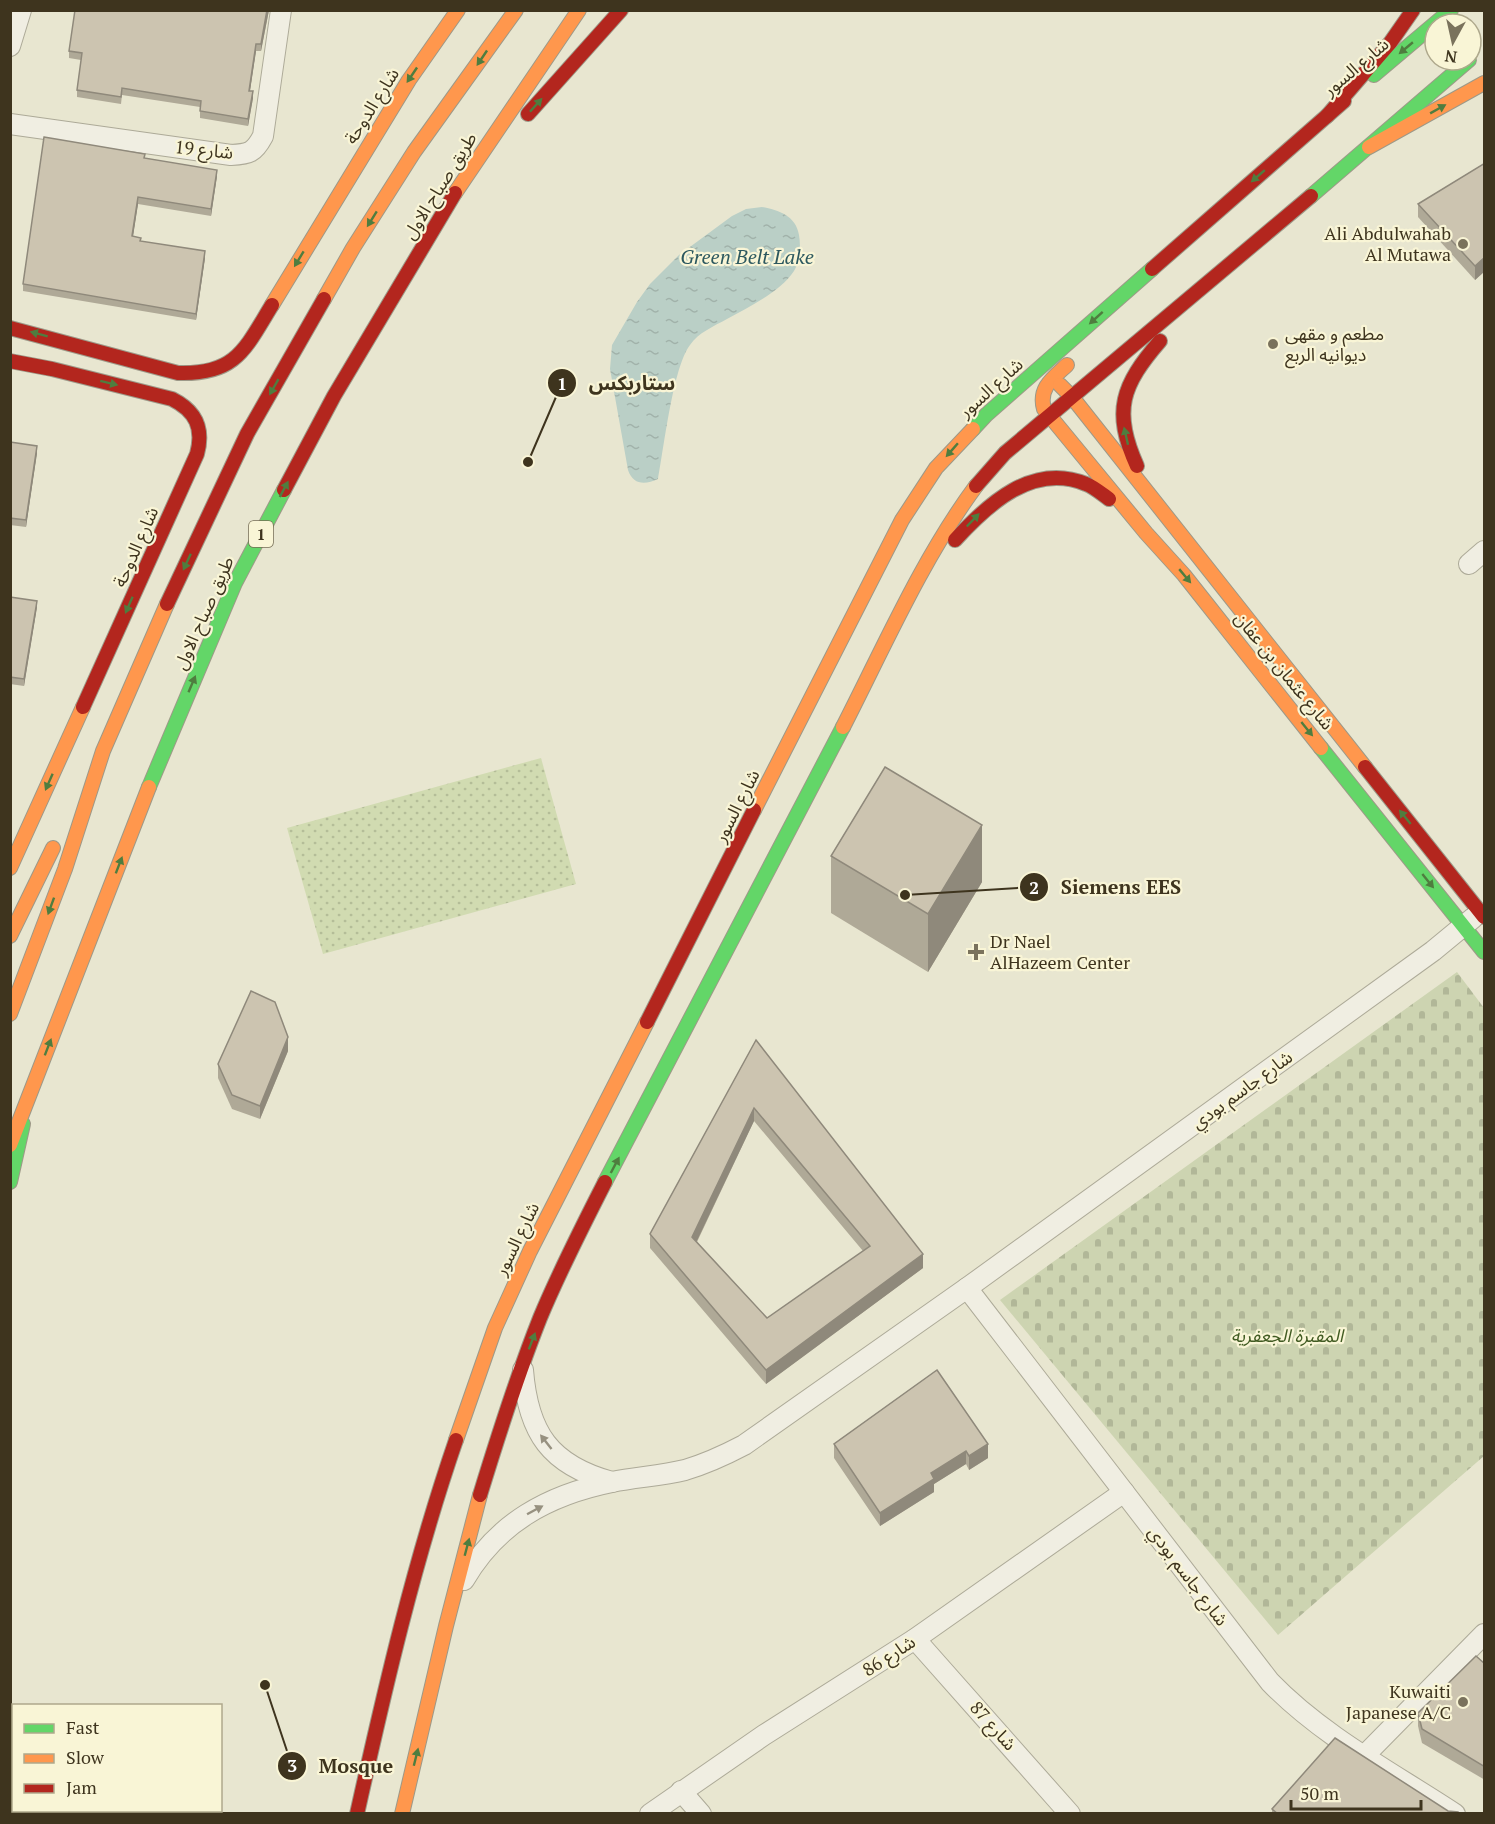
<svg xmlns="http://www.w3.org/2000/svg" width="1495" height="1824" viewBox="0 0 1495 1824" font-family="'PT Serif','Noto Sans Arabic',serif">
<defs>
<pattern id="cemetery-stones" width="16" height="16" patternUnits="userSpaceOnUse" patternTransform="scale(1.5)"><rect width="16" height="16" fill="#cdd4b1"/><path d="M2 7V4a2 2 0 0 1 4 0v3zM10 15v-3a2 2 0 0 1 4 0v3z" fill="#b1b798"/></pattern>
<pattern id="garden-dots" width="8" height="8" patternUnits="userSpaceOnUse" patternTransform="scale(1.5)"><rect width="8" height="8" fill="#d1dbb1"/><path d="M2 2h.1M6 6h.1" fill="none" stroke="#b4bd98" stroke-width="1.8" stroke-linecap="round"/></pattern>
<pattern id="water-ripples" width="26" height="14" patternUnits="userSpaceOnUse" patternTransform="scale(1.5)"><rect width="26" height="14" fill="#bacfc6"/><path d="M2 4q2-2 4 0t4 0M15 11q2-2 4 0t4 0" fill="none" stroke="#a1b2aa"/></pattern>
</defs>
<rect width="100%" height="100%" fill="#e8e6d0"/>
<path fill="url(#cemetery-stones)" d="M1457 972 1484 1008V1456L1278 1635 1000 1300Z"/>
<path fill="url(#garden-dots)" d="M541 758 576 884 323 954 287 828Z"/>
<path fill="url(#water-ripples)" d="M762 207C779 210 796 216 799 235 801 246 800 261 794 271 780 292 749 307 727 319 714 326 698 333 690 345 673 367 664 448 658 479 645 485 633 485 628 470L610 369 612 345 637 302 650 284 679 255 732 216 746 209Z"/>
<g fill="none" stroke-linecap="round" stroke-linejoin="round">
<g stroke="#adaa98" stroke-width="22">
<g id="street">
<path d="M10 46 21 10"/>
<path d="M10 124 231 155C249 154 254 153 263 136L281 10"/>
<path d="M1469 564 1484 551"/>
<path d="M967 1288 1270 1682C1322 1736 1393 1773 1455 1814"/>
<path d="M523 1370C528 1433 550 1465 612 1482"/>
<path d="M464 1580C497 1523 548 1495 612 1482 636 1477 661 1476 685 1470 705 1464 725 1455 744 1445L967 1288 1433 951 1473 918"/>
<path d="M915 1639 1070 1814"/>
<path d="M1365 1755 1484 1634"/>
<path d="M681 1791 701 1814"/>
<path d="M650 1814 764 1735 915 1639 1124 1492"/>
</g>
</g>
<g stroke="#9d9988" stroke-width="16">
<g id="fast">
<path d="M1374 75 1451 10"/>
<path d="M1311 196 1469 60"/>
<path d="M973 429 986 415 1152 269"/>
<path d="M1321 748 1484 952"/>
<path d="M149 787 235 583 284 490"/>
<path d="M10 1182 23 1124"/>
<path d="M605 1182 843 727"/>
</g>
</g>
<g stroke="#9d9988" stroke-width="16">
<g id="slow">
<path d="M1369 147 1484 83"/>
<path d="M455 193 579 10"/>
<path d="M324 299 353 248 414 152 516 10"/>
<path d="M272 305 409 80 458 10"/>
<path d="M1067 365C1053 378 1038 388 1044 409L1146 533 1184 575 1321 748"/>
<path d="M1060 385 1072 397 1365 767"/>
<path d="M843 727C884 647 922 559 976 486"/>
<path d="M754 810 902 520 936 468 973 429"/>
<path d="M10 868 83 707"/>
<path d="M10 936 53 848"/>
<path d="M10 1014 65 869 103 751 167 604"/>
<path d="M10 1145 149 787"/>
<path d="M456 1440 495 1328 530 1251 647 1022"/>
<path d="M402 1814 446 1626 480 1495"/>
</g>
</g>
<g stroke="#9d9988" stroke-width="16">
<g id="jam">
<path d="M528 114 621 10"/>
<path d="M1327 116 1390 43 1413 10"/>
<path d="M1152 269 1344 101"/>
<path d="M10 328 178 373C236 375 245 349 272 305"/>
<path d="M10 361 52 369 172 399C196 411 204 428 197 454L83 707"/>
<path d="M1137 466C1112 411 1122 385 1160 341"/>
<path d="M976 486 1005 453 1311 196"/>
<path d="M284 490 334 396 455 193"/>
<path d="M955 540C988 504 1033 462 1086 484 1094 487 1102 494 1109 499"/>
<path d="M167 604 247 434 324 299"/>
<path d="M1365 767 1484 917"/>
<path d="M647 1022 754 810"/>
<path d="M480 1495C498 1436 517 1376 540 1318 559 1272 582 1227 605 1182"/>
<path d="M357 1814C385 1688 414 1562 456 1440"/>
</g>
</g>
<use href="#street" stroke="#f0eee2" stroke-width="20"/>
<use href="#fast" stroke="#63d668" stroke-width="14"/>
<use href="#slow" stroke="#ff974d" stroke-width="14"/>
<use href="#jam" stroke="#b3261e" stroke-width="14"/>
</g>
<g fill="#afa997" fill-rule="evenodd">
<path d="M269 10 261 51H256L250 91 253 98 248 126 200 118V107L122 95 121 104 77 97V90L81 60 69 58V51Z"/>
<path d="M145 158 217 176 211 216 138 204 133 236 141 241 205 258 196 320 23 291V284Z"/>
<path d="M1485 163V271L1475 280 1418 217V204Z"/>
<path d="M10 442 37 453 26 527 10 525Z"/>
<path d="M10 597 37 607 24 686 10 684Z"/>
<path d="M831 856 982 882 928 972 831 913Z"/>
<path d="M756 1040 923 1268 766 1384 650 1248V1234ZM754 1121 863 1251 767 1318 697 1242Z"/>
<path d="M288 1051 260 1119 232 1109 218 1078V1064Z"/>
<path d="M937 1370 988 1458 969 1470 966 1464 934 1484V1492L880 1526 834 1458V1444Z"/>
<path d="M1485 1664V1780L1422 1743 1418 1726V1713Z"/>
<path d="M1272 1809 1448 1811 1458 1814H1272Z"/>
</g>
<g fill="#8f897b">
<path d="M267 10H269L261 51V44Z"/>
<path d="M256 44V51L249 97V91Z"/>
<path d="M253 91V98L248 126V119Z"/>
<path d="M217 170V176L211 216V209Z"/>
<path d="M138 197V204L132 243V236Z"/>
<path d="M205 251V258L196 320V314Z"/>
<path d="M1485 257V271L1475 280V266Z"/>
<path d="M37 446V453L26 527V520Z"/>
<path d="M37 601V607L24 686V679Z"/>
<path d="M982 825V882L928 972V914Z"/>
<path d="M288 1037V1051L260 1119V1106Z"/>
<path d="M754 1108V1121L692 1251V1237Z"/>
<path d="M923 1254V1268L766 1384V1370Z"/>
<path d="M988 1444V1458L969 1470V1456Z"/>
<path d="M966 1451V1464L934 1484V1492L880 1526V1513L931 1473Z"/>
</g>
<g fill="#ccc4b0" stroke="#8f897b" stroke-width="1.5" fill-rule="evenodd">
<path d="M75 10H267L261 44H256L249 91H253L248 119 200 111 201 101 122 88 121 97 77 90 82 53 69 51Z"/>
<path d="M44 137 145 154 144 158 217 170 211 209 138 197 132 236 141 238 140 241 205 251 196 314 23 284Z"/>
<path d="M1485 163V257L1475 266 1418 204Z"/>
<path d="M10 442 37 446 26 520 10 518Z"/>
<path d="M10 597 37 601 24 679 10 677Z"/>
<path d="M885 767 982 825 928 914 831 856Z"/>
<path d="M251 991 275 1002 288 1037 260 1106 232 1095 218 1064Z"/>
<path d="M756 1040 923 1254 766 1370 650 1234ZM754 1108 870 1246 767 1318 692 1237Z"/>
<path d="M937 1370 988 1444 969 1456 966 1451 931 1473 934 1479 880 1513 834 1444Z"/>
<path d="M1476 1656 1485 1664V1767L1422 1729 1418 1713Z"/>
<path d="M1335 1738 1448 1811 1458 1812V1814H1278L1272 1809Z"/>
</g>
<defs><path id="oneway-solid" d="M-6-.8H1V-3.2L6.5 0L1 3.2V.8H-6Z" transform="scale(1.5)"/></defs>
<g fill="#4f7d3f">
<use href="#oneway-solid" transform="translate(1406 48) rotate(140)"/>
<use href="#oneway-solid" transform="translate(482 58) rotate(124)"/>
<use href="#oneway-solid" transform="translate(412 75) rotate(124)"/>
<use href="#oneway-solid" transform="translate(536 105) rotate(-48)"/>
<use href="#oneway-solid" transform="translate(1438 109) rotate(-29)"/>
<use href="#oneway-solid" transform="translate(1258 176) rotate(139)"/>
<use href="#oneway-solid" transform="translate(372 219) rotate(122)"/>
<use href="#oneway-solid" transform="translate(299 259) rotate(121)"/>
<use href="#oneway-solid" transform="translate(1096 318) rotate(138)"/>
<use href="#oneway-solid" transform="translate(39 334) rotate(-165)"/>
<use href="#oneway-solid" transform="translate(109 383) rotate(14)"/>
<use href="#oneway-solid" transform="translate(274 387) rotate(120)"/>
<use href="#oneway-solid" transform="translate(1126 436) rotate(-103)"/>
<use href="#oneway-solid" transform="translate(952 450) rotate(131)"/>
<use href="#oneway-solid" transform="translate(284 489) rotate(-62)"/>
<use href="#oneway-solid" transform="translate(973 520) rotate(-46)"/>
<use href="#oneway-solid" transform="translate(187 562) rotate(115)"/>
<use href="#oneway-solid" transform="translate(1185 576) rotate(50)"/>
<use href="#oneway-solid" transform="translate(129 605) rotate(114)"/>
<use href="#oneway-solid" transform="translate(192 684) rotate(-67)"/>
<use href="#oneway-solid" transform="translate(1307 729) rotate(51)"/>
<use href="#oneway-solid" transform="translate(49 782) rotate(114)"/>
<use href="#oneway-solid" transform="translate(1405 817) rotate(-129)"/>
<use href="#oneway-solid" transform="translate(119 865) rotate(-69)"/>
<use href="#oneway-solid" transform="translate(1428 881) rotate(51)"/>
<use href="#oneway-solid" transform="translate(51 906) rotate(110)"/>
<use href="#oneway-solid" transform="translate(48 1047) rotate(-69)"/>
<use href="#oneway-solid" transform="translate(615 1165) rotate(-62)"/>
<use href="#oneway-solid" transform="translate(532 1341) rotate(-69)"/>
<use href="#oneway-solid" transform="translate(467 1547) rotate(-75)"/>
<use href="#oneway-solid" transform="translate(416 1757) rotate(-76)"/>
</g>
<g fill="#979180">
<use href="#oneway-solid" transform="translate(546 1442) rotate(-128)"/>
<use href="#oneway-solid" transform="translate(535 1510) rotate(-28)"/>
</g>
<g fill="#7a725c" stroke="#f9f5d6" stroke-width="2">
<circle cx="1463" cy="244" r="6"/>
<circle cx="1273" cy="344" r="6"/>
<path d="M973 943h6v6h6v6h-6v6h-6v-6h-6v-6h6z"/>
<circle cx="1463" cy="1702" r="6"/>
</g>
<g text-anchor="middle" stroke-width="4.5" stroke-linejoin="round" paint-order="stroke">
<rect fill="#f9f5d6" stroke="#766e55" stroke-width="1.5" x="249" y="521" width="24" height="26" rx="4.5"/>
<g font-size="16" font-weight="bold" fill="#3e341e">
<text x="261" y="540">1</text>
</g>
<g font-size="18" fill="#3e341e" stroke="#f9f5d6">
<text transform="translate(1356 67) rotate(-40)" y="6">شارع السور</text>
<text transform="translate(372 106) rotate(-58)" y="6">شارع الدوحة</text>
<text transform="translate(204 150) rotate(6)" y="6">شارع 19</text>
<text transform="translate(440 186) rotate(-58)" y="6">طريق صباح الاول</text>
<text transform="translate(991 388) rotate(-42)" y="6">شارع السور</text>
<text transform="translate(136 547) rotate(-66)" y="6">شارع الدوحة</text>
<text transform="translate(204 613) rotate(-66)" y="6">طريق صباح الاول</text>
<text transform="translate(1284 671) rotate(51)" y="6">شارع عثمان بن عفان</text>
<text transform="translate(737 806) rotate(-63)" y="6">شارع السور</text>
<text transform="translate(1242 1090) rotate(-36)" y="6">شارع جاسم بودي</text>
<text transform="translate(517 1239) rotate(-64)" y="6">شارع السور</text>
<text transform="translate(1188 1576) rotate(53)" y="6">شارع جاسم بودي</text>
<text transform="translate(889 1656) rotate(-33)" y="6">شارع 86</text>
<text transform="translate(993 1726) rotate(48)" y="6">شارع 87</text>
</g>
<g font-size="18" fill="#3e341e" stroke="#f9f5d6" text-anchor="end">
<text x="1451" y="240">Ali Abdulwahab<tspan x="1451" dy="21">Al Mutawa</tspan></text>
<text x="1285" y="340" text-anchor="start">مطعم و مقهى<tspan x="1285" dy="21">ديوانيه الربع</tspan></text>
<text x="990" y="948" text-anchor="start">Dr Nael<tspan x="990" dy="21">AlHazeem Center</tspan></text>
<text x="1451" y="1698">Kuwaiti<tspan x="1451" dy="21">Japanese A/C</tspan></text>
</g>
<g font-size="18" font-style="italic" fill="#425c23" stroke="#f9f5d6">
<text x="1287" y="1342">المقبرة الجعفرية</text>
</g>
<g font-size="20" font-style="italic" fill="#2c585f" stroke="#f9f5d6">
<text x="747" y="264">Green Belt Lake</text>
</g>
</g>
<path fill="none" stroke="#3e341e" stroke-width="2" d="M528 462L562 383M905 895L1034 887M265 1685L292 1766"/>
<g fill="#3e341e" stroke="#f9f5d6" stroke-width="2">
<circle cx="528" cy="462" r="6"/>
<circle cx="905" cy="895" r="6"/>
<circle cx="265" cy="1685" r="6"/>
<circle cx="562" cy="383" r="15"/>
<circle cx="1034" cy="887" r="15"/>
<circle cx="292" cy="1766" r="15"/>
</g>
<g font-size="18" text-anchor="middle" font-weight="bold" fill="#fff">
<text x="562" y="390">1</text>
<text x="1034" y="894">2</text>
<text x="292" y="1772">3</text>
</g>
<g font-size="20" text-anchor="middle" font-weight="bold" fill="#3e341e" stroke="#f9f5d6" stroke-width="4.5" stroke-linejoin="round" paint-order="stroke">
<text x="632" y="390">ستاربكس</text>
<text x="1121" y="894">Siemens EES</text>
<text x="356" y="1773">Mosque</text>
</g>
<rect width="1495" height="1824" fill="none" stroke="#3e341e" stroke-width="24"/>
<rect x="12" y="1704" width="210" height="108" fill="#f9f5d6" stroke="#aea88c" stroke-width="1.5"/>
<rect x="24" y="1724" width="30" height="9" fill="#63d668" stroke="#aea88c" stroke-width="1.5"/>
<text x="66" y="1734" font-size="18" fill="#3e341e">Fast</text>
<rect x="24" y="1754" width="30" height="9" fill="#ff974d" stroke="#aea88c" stroke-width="1.5"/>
<text x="66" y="1764" font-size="18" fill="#3e341e">Slow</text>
<rect x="24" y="1784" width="30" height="9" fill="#b3261e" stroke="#aea88c" stroke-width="1.5"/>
<text x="66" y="1794" font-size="18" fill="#3e341e">Jam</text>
<g transform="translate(1453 42) rotate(188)"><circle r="28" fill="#f9f5d6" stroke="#aea88c" stroke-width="1.5"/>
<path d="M0-4.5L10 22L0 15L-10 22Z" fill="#7a725c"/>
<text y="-9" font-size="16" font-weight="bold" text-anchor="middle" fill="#3e341e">N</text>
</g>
<path d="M1291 1800v9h130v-9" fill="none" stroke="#3e341e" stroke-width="3"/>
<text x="1300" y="1800" font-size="18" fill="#3e341e" stroke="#f9f5d6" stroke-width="4.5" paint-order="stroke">50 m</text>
</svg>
